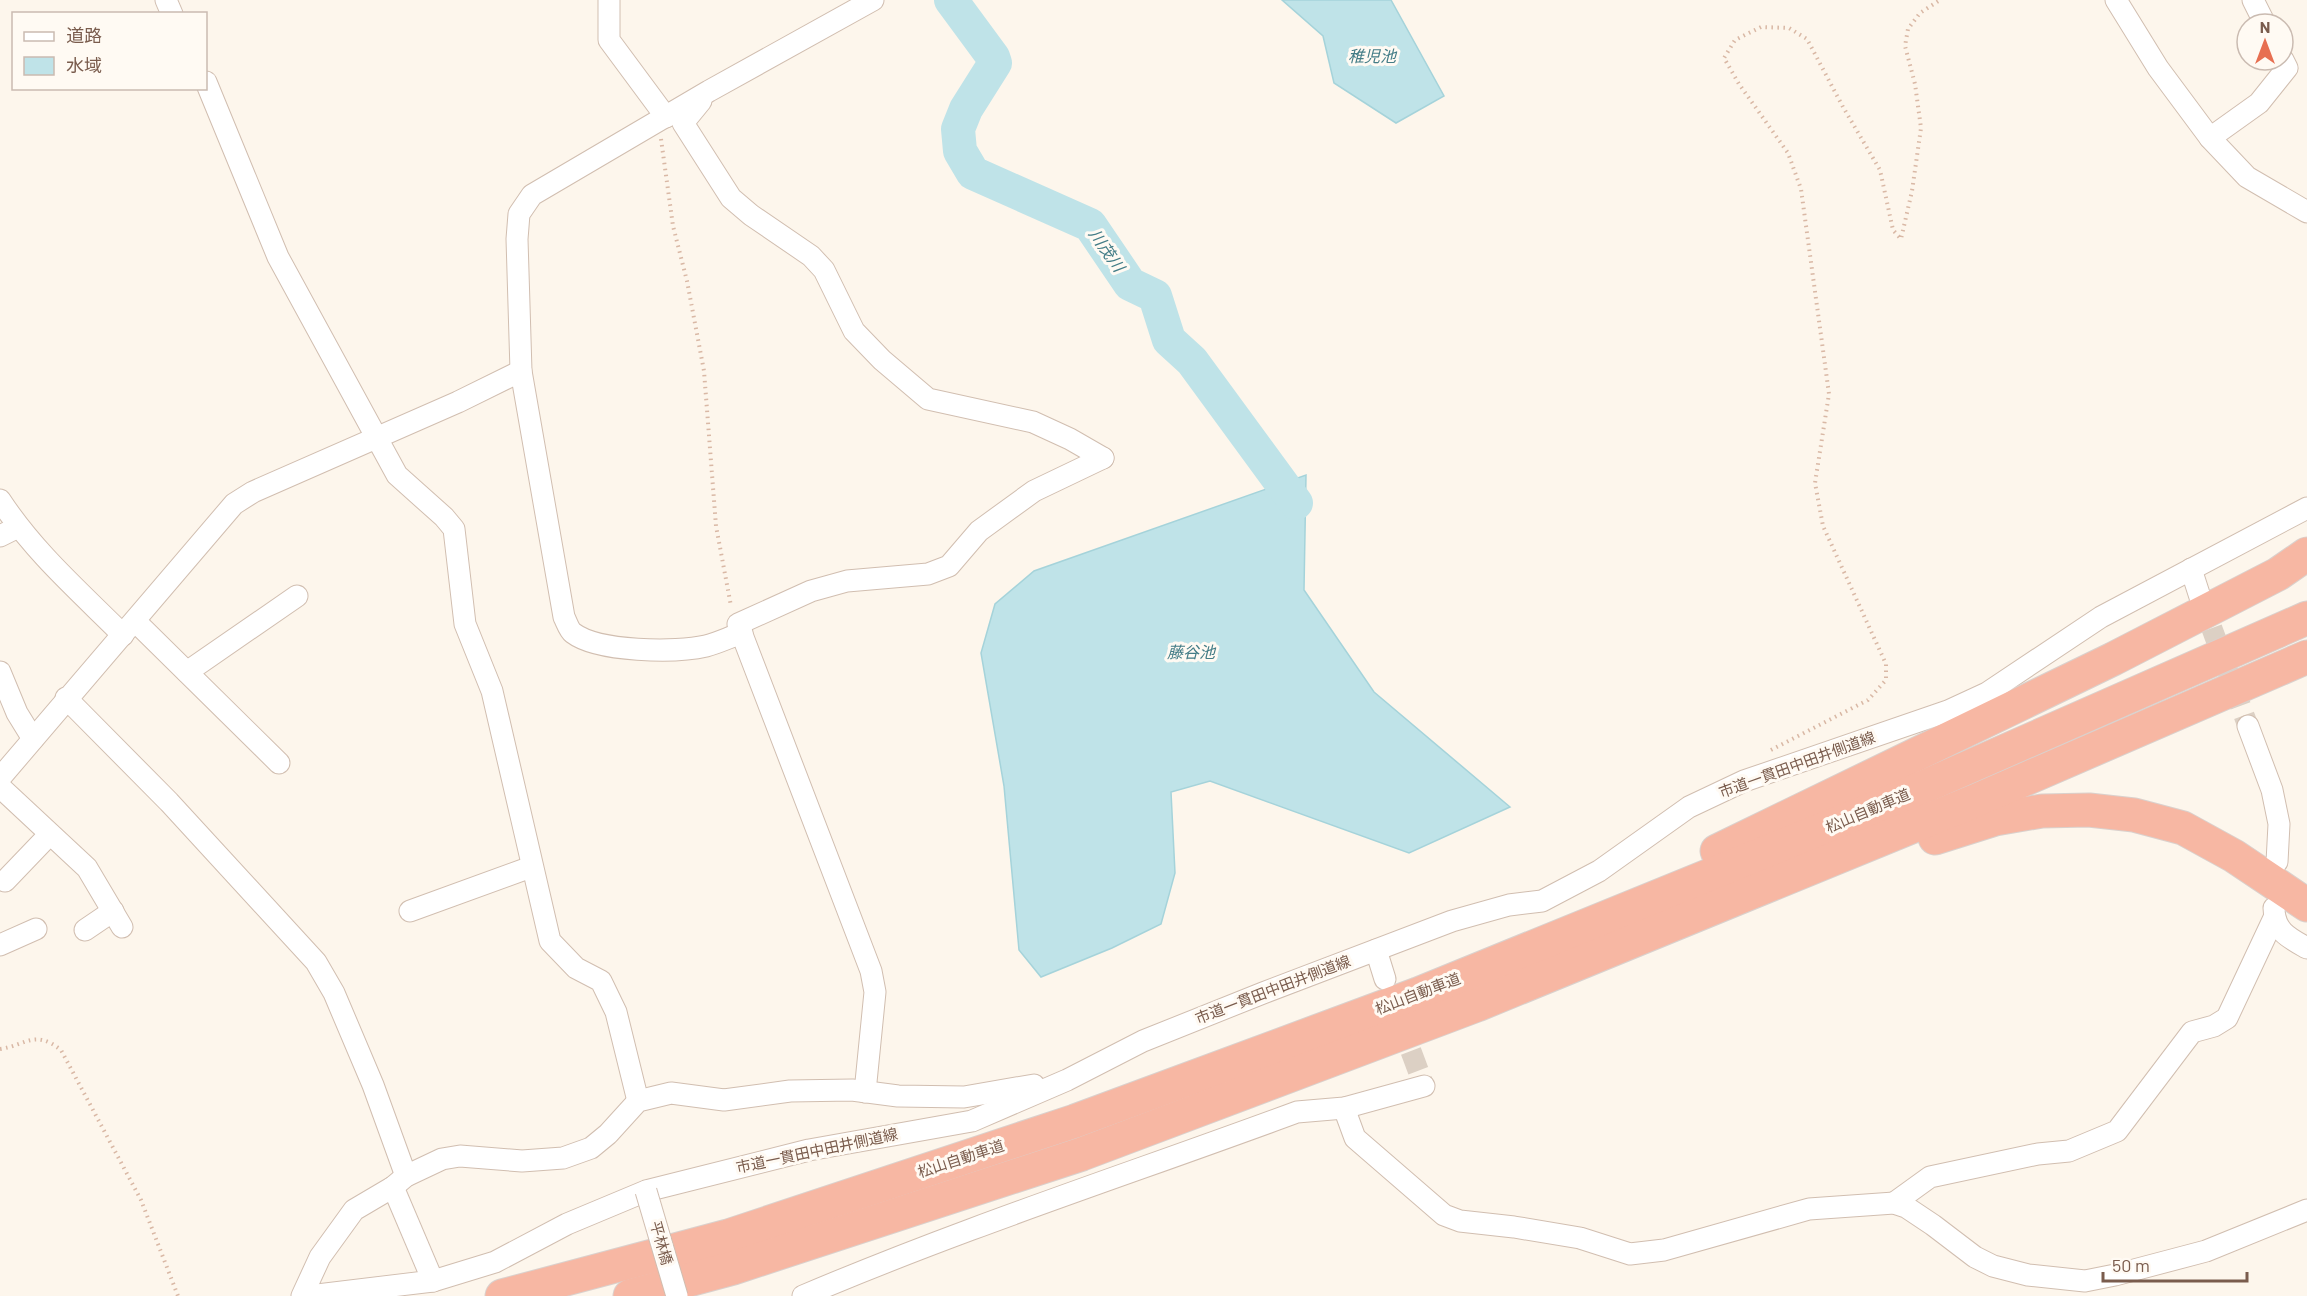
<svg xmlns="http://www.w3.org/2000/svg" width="2307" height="1296" viewBox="0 0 2307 1296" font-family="Barlow,'Noto Sans JP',sans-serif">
<rect width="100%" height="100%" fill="#fdf6ec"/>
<g fill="#bfe3e8" stroke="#a5d3da" stroke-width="1.5">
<path d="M1282 0H1391L1444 96 1396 123 1334 83 1323 36Z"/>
<path d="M1306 475 1304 590 1374 692 1510 807 1409 853 1210 781 1171 792 1175 873 1161 924 1112 948 1041 977 1019 950 1004 786 981 653 995 604 1034 571Z"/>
</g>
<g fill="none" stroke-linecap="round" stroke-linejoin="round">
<path stroke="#bfe3e8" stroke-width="34" d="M951 0 993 57 995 63 966 109 958 129 960 151 973 173 1090 225 1130 284 1155 296 1169 340 1192 361 1296 503"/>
<g stroke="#dcd0c4" stroke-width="21" stroke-dasharray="21 10" stroke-linecap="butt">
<path d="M2201 599 2248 726"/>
<path d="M1400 1022 1424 1086"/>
</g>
<g stroke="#d1beb0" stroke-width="23">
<g id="street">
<path d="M166 0 172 14"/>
<path d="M609 0V40L666 117"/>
<path d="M2116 0 2158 68 2210 138 2247 177 2307 212"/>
<path d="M2253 0 2265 24"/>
<path d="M206 82 278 257 397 475 444 517 454 529 465 624 492 691 550 941 576 968 601 981 616 1012 638 1101"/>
<path d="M701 101 683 123 731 198 751 215 811 256 824 270 854 331 882 360 928 399 1033 422 1070 439 1103 458"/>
<path d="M2210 138 2259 103 2287 68 2283 60"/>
<path d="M0 500C34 552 79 591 123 635"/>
<path d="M0 536 18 527"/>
<path d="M2191 569 2200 597"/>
<path d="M135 621 279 763"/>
<path d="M742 633C730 637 718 643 706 646 676 653 598 652 573 633 569 630 567 623 564 617L521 371 517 239 519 214 532 195 709 91 873 0"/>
<path d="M0 672 17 713 33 739"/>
<path d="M187 672 297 596"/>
<path d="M66 698 169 802 316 962 334 993 373 1085 406 1176"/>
<path d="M2248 726 2272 790 2279 824 2277 862"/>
<path d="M0 778 234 504 253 492 458 402 521 371"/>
<path d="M0 787 87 868 122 927"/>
<path d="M5 881 50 834"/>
<path d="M2274 908C2274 931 2289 938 2307 948"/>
<path d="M410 911 531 867"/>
<path d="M85 930 113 911"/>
<path d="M0 945 36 929"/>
<path d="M1376 950 1385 979"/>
<path d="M865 1092 875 992 871 971 738 624 811 591 847 581 928 574 949 566 979 531 1034 491 1103 458"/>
<path d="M1344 1108 1355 1138 1444 1215 1460 1221 1514 1227 1580 1238 1630 1254 1664 1250 1809 1209 1894 1203 1906 1207 1933 1225 1975 1257 1993 1266 2028 1275 2085 1281 2115 1275 2206 1251 2307 1210"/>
<path d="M393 1187 433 1281"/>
<path d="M1894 1203 1930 1177 2038 1154 2069 1151 2117 1131 2192 1032 2214 1026 2227 1018 2274 918"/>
<path d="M302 1296 320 1257 354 1210 393 1187 406 1176 442 1159 460 1156 522 1161 563 1158 591 1148 608 1134 638 1101 671 1093 724 1100 790 1091 852 1090 898 1096 964 1097 1034 1085"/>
<path d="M309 1296 433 1281 495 1262 567 1224 646 1191 809 1150 972 1121 1067 1080 1143 1041 1263 993 1452 921 1509 905 1542 901 1599 871 1689 807 1744 781 1948 711 1987 693 2101 617 2307 508"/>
<path d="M803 1296C965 1227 1132 1173 1297 1112L1344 1108 1424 1086"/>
</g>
</g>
<g stroke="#dad1cd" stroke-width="35">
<g id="highway">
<path d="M1935 838 1995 819 2042 811 2089 810 2134 815 2183 828 2234 856 2307 905"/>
<path d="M1717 851 2113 659 2278 574 2307 554"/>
<path d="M502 1296 728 1236 1075 1121 1418 994 1887 803 2307 618"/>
<path d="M630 1296 733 1268 1082 1154 1477 1005 1977 800 2307 657"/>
</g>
</g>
<g stroke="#d9b8a5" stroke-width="4" stroke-dasharray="1.5 4.5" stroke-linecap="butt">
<path d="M661 139 673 226 687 281 704 371 716 526 731 606"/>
<path d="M1771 750 1868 700 1886 680V664L1823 526 1815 483 1829 394 1801 189 1788 153 1739 84 1724 58 1735 40 1761 27 1789 28 1807 39 1843 107 1880 170 1893 230 1901 239 1912 191 1921 128 1915 84 1905 46 1908 29 1920 13 1940 0"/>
<path d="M0 1049C27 1045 34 1029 61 1050L141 1200 178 1296"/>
</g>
<use href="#street" stroke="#fff" stroke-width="21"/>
<use href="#highway" stroke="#f7b7a3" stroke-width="33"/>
<g stroke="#d1beb0" stroke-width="23" stroke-linecap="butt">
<path id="street-bridge" d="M646 1191 677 1296"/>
</g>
<use href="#street-bridge" stroke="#fff" stroke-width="21"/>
</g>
<g text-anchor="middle" stroke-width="6" stroke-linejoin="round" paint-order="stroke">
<g font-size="15" fill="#7a5c4d" stroke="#fffaf3">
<text transform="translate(1797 765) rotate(-20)" y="5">市道一貫田中田井側道線</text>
<text transform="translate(1868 811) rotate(-23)" y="5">松山自動車道</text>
<text transform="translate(1273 990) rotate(-21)" y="5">市道一貫田中田井側道線</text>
<text transform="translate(1418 994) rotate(-21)" y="5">松山自動車道</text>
<text transform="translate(817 1151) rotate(-12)" y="5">市道一貫田中田井側道線</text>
<text transform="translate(961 1159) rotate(-18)" y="5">松山自動車道</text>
<text transform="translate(661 1243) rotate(74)" y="5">平林橋</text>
</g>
<g font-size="16" font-style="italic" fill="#437c86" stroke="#fffaf3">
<text x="1372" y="62">稚児池</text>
<text transform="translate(1107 250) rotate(55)" y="6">川茂川</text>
<text x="1191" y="658">藤谷池</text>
</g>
</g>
<rect x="12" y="12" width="195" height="78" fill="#fffaf3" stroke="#cabbb1" stroke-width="1.5"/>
<rect x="24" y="32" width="30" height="9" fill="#ffffff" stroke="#cabbb1" stroke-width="1.5"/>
<text x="66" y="42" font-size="18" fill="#7a5c4d">道路</text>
<rect x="24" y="57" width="30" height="18" fill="#bfe3e8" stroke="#cabbb1" stroke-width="1.5"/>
<text x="66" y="72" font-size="18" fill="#7a5c4d">水域</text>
<g transform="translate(2265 42)"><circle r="28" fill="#fffaf3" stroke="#cabbb1" stroke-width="1.5"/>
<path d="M0-4.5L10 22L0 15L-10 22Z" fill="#e76f51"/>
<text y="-9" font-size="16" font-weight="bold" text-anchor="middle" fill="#7a5c4d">N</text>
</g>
<path d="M2103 1272v9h144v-9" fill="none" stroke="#7a5c4d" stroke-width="3"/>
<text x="2112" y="1272" font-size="18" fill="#7a5c4d" stroke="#fffaf3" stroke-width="4.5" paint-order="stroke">50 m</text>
</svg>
